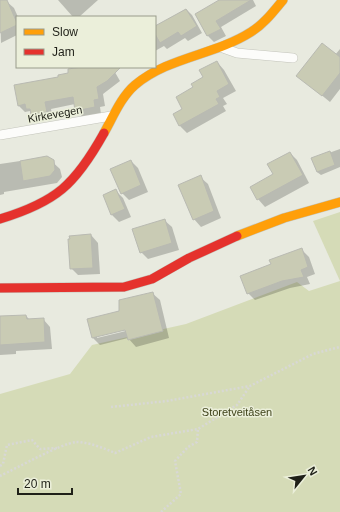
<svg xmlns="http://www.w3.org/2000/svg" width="340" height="512" viewBox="0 0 340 512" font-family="Arial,sans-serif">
<rect width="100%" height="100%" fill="#e8eadf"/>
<g fill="#d5dbb7">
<path d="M340 212V281L313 221Z"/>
<path d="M340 281V512H0V394L70 374 92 345 186 324 297 282 309 291Z"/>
</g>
<g fill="#0003" fill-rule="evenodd">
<path d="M58 0H98L79 17H73Z"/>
<path d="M218 0H253L256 6 221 27 226 36 214 42 208 36 196 15 218 2Z"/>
<path d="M6 1 14 8 18 17 17 35 1 43 0 4Z"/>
<path d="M186 9 192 15 202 33 188 41 185 38 167 49 164 46 155 51V27Z"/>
<path d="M340 49V89L330 102 298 76 335 55Z"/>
<path d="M217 62 224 70 236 91 223 98 227 104 223 106 226 111 187 133 180 126 174 115 184 109 194 88Z"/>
<path d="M80 67H112L120 81 103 94 105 106 100 107 101 114 83 117 76 110 75 104 51 109 53 118 39 121 30 111 25 112 18 105 59 78 70 74Z"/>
<path d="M340 149V167L321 175 317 172 312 159Z"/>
<path d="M290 153 297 160 309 183 265 207 258 199Z"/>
<path d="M47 157 60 169 62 177 57 183 4 192V194L0 195V164Z"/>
<path d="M131 161 138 168 148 192 129 200 122 193Z"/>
<path d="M200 177 208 184 221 218 201 227 194 219Z"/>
<path d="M116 191 123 198 131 217 119 222 112 215Z"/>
<path d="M164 220 172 227 179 250 148 259 141 252Z"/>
<path d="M91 235 98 243 100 274 78 275 71 268Z"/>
<path d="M301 249 309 257 315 274 307 277 310 284 290 288 255 300 248 293 272 265Z"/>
<path d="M152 293 160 300 169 338 136 347 128 338 100 345 93 338 88 320 120 311ZM130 328V330L97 338V336Z"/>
<path d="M26 316 30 320 43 319 50 327 52 349 16 351V354L0 355V317Z"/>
</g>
<g fill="#c9cbb4" stroke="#b9bab2">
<path d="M0 0H7L17 23V25L0 33Z"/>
<path d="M219 0H251L216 21 221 29 207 36 195 14Z"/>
<path d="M186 9 197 26 181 36 178 32 160 43 155 34V26Z"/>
<path d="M322 43 340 57V73L322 96 296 76Z"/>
<path d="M217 61 229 84 217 91 220 97 216 99 219 104 179 126 173 114 182 109 176 97 193 87 191 84 203 77 199 70Z"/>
<path d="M82 67H121L107 81 97 87 99 99 94 100 95 107 75 111 73 97 45 102 47 112 31 115 30 109H26L25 104 18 106 14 85 58 77V75L68 73V69Z"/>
<path d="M330 151 335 165 317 172 311 158Z"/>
<path d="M290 152 303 175 257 200 250 187 273 174 267 164Z"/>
<path d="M47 156 54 160 55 170 50 176 23 181 20 161Z"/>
<path d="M131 160 141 185 121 194 110 169Z"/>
<path d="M201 175 214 211 193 220 178 185Z"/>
<path d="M116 189 125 209 111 215 103 195Z"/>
<path d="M165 219 172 243 140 253 132 229Z"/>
<path d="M91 234 93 268 70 269 68 239H70L69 236Z"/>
<path d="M302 248 308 267 301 270 304 277 282 281 247 294 240 276 271 264 269 260Z"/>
<path d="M153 292 163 331 128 340 125 330 92 338 87 319 119 311V300Z"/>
<path d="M26 315 27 319 44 318 45 342 0 345V316Z"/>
</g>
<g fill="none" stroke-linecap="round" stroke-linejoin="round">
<g stroke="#c3c4bb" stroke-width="10">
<g id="lane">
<path d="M223 48 237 53 293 58"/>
<path d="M0 135 111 116"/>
</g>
</g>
<g stroke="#c3c4bb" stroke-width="10">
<g id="slow">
<path d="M104 133C113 117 121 97 135 85 168 57 215 55 251 32 264 24 273 12 283 0"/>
<path d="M237 236 284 218 340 202"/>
</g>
</g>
<g stroke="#c3c4bb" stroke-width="10">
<g id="jam">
<path d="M0 219C56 202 75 185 104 133"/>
<path d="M0 288 124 287 152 279 189 258 237 236"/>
</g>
</g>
<g stroke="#d8d8d5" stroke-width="2.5" stroke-dasharray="2 2" stroke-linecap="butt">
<path d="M111 407 167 401 250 386 313 354 340 347"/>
<path d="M0 466 3 464 7 445 32 440 40 449 57 448"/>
<path d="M0 476C17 468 60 444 76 442 89 442 103 448 115 453L151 437 198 429 237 405 250 386"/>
<path d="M161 512 181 494 175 461 188 447 197 442 198 429"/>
</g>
<use href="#lane" stroke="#fcfcfa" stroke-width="9"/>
<use href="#slow" stroke="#ff9f0a" stroke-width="9"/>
<use href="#jam" stroke="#e5322d" stroke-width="9"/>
</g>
<g text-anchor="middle" stroke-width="3" stroke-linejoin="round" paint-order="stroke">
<g font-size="11" fill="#1f2018" stroke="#ebefda">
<text transform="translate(55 114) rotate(-10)" y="4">Kirkevegen</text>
</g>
<g font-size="11" fill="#3e4219" stroke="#ebefda">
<text x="237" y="416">Storetveitåsen</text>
</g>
</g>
<rect x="16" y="16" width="140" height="52" fill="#ebefda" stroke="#999c8c"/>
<rect x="24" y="29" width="20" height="6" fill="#ff9f0a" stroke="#999c8c"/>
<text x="52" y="36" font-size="12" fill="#1f2018">Slow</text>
<rect x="24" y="49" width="20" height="6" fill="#e5322d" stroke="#999c8c"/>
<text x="52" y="56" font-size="12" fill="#1f2018">Jam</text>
<g transform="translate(304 476) rotate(60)" stroke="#ebefda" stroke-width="3" paint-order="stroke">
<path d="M0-3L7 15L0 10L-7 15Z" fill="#1f2018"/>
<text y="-6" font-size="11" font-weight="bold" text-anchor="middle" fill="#1f2018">N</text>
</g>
<path d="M18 488v6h54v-6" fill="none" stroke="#1f2018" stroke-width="2"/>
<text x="24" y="488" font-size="12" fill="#1f2018" stroke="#ebefda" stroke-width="3" paint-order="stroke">20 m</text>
</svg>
